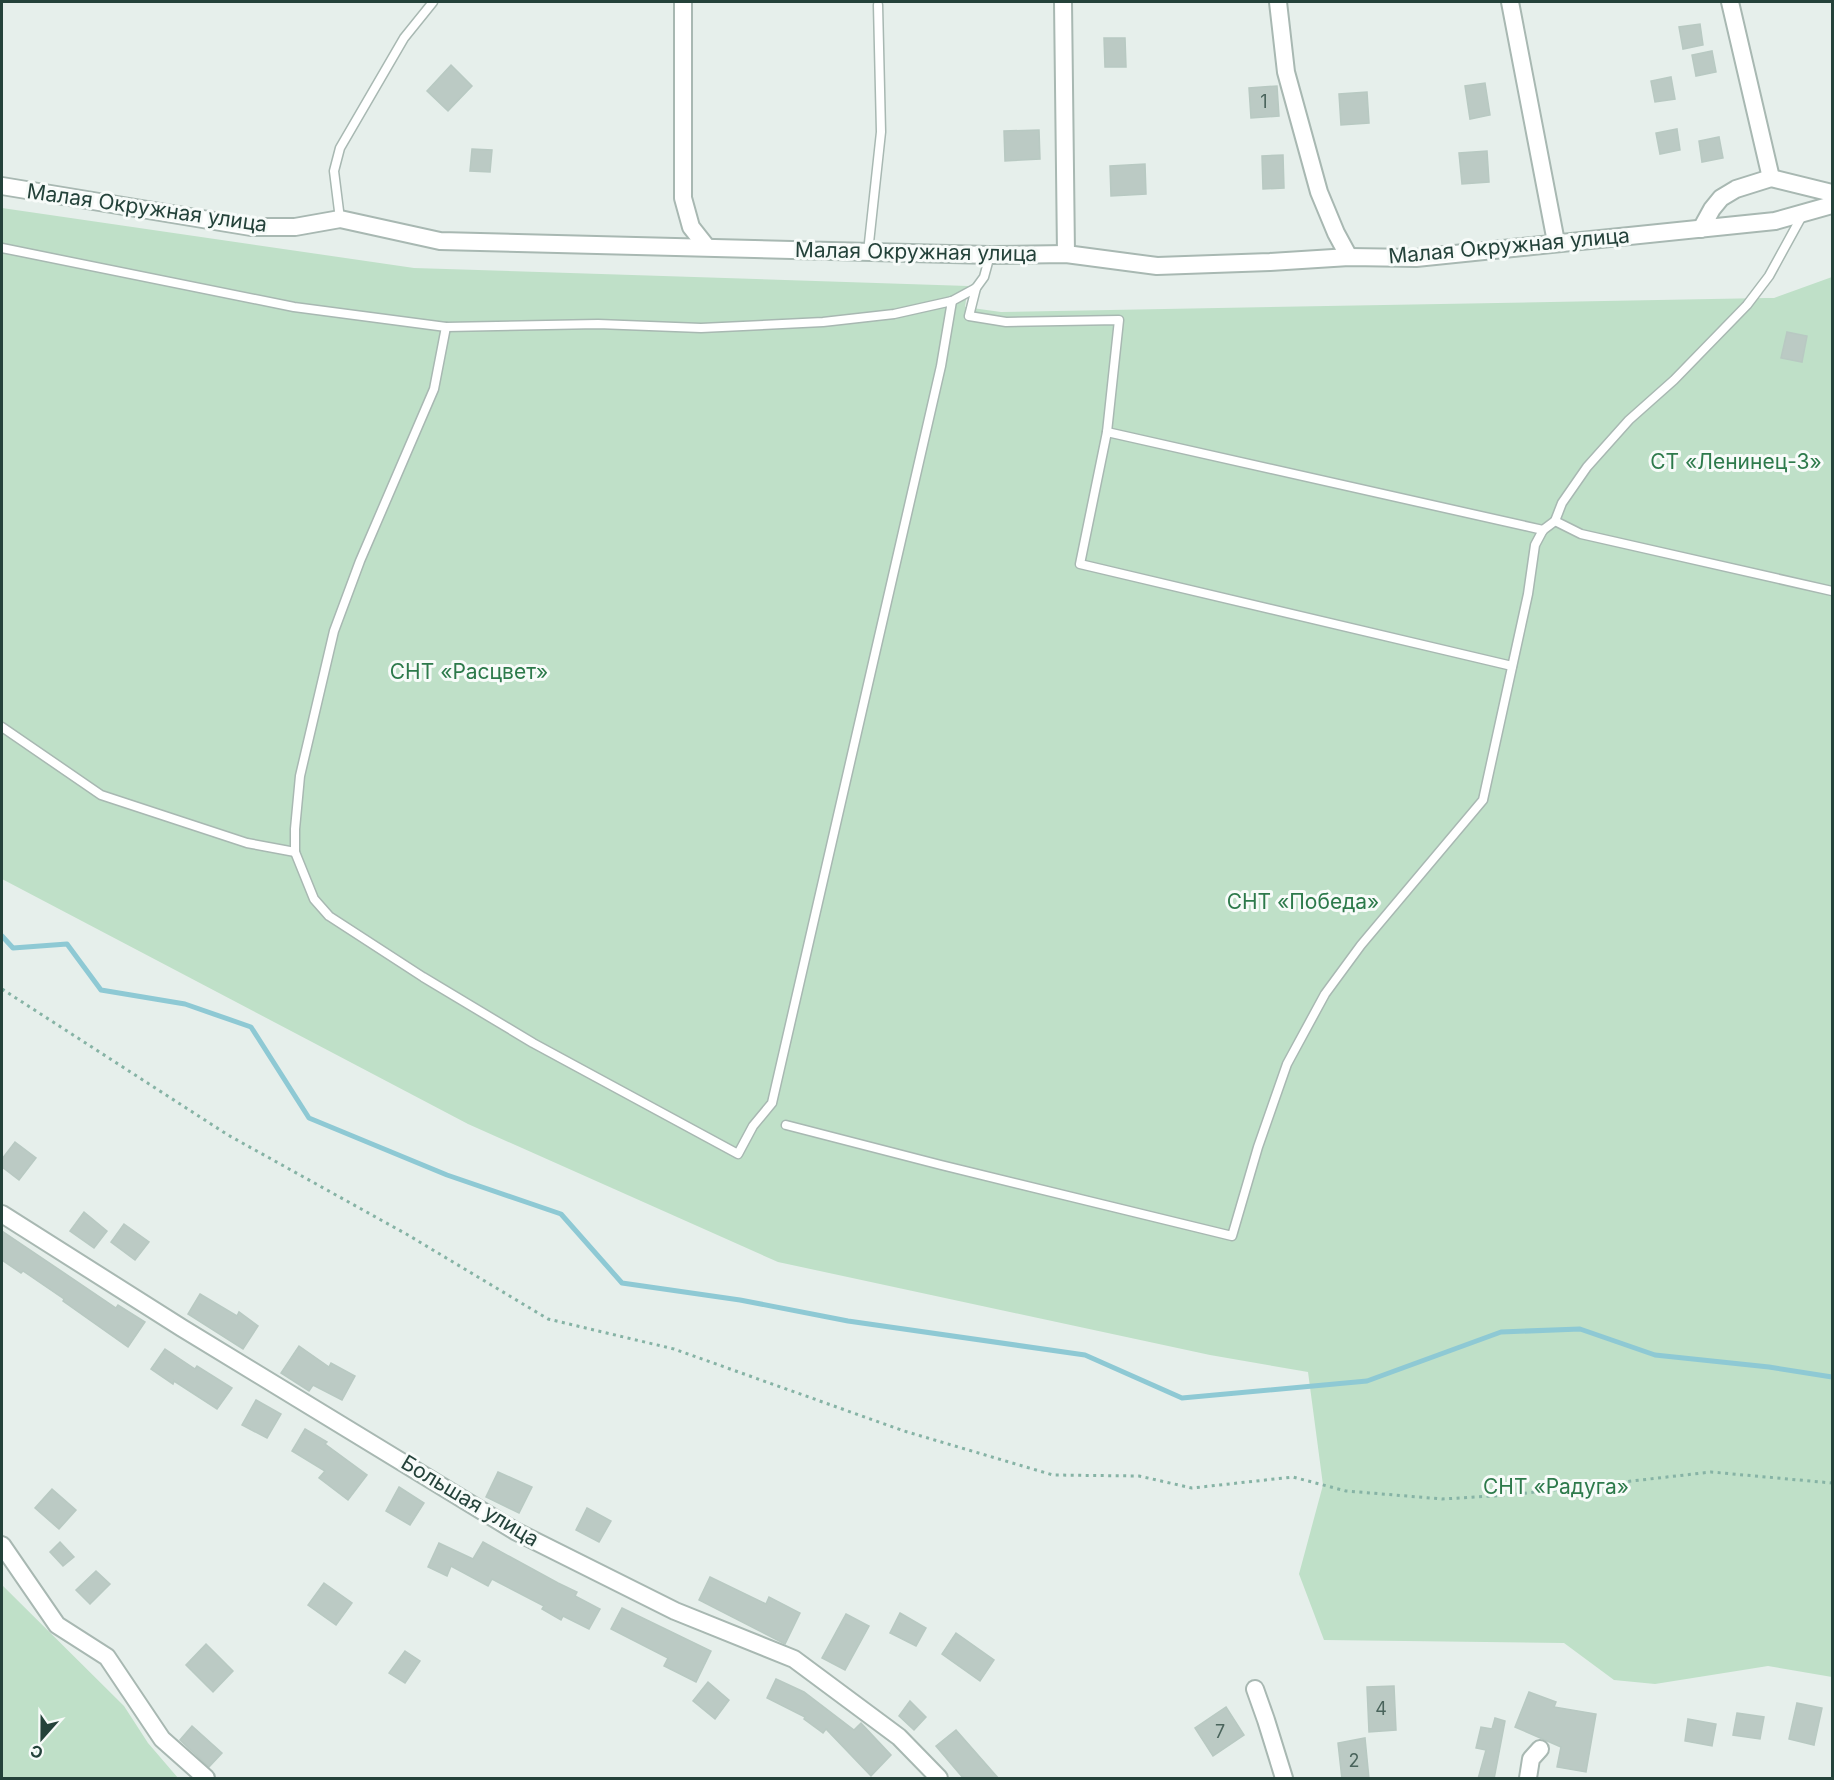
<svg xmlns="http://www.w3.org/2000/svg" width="1834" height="1780" viewBox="0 0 1834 1780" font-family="Inter,sans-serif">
<rect width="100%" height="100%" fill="#e6efeb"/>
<g fill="#bfe0c8">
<path d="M2 208 414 268 968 286 965 307 1001 312 1765 298H1774L1832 277V1677L1768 1666 1655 1684 1614 1680 1564 1643 1324 1640 1299 1574 1323 1485 1308 1372 1210 1355 778 1262 468 1124 2 879Z"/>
<path d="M2 1585 124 1706 148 1743 178 1778H2Z"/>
</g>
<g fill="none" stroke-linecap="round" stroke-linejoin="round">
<path stroke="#8ec9d4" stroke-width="5" d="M2 936 13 948 67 944 101 990 185 1004 251 1027 309 1118 447 1175 561 1214 622 1283 740 1300 848 1321 1085 1355 1182 1398 1367 1381 1501 1332 1580 1329 1655 1355 1769 1367 1832 1377"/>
</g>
<g fill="#bbcac4" stroke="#b8c9c2" stroke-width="1.5">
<path d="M1700 24 1703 45 1683 49 1679 27Z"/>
<path d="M1104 38H1125L1126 67H1105Z"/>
<path d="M1712 51 1716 72 1696 76 1692 55Z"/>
<path d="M451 65 472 86 448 111 427 91Z"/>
<path d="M1671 77 1675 99 1655 102 1651 81Z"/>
<path d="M1485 83 1490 115 1470 119 1465 86Z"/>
<path d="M1277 86 1279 116 1251 118 1249 88Z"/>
<path d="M1367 92 1369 123 1341 125 1339 94Z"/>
<path d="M1677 129 1680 150 1660 154 1656 133Z"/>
<path d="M1039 130 1040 159 1005 161 1004 131Z"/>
<path d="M1719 137 1723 158 1702 162 1699 141Z"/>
<path d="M472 149 492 150 490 172 470 171Z"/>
<path d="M1487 151 1489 182 1462 184 1459 153Z"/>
<path d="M1283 155 1284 188 1263 189 1262 156Z"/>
<path d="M1145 164 1146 194 1111 196 1110 166Z"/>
<path d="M1787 332 1807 336 1802 362 1781 358Z"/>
<path d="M15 1142 36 1158 19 1180 2 1167V1159Z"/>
<path d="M84 1212 107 1231 94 1248 70 1231Z"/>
<path d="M124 1224 149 1242 135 1260 111 1242Z"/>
<path d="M2 1231 116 1308 118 1305 145 1322 128 1347 63 1301 64 1299 23 1271 21 1273 2 1260Z"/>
<path d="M200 1294 237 1316 239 1312 258 1326 243 1349 188 1314Z"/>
<path d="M299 1346 329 1367 331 1363 355 1376 342 1400 313 1385 309 1391 281 1373Z"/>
<path d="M165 1349 195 1369 197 1366 232 1388 217 1409 174 1381 173 1384 151 1369Z"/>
<path d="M256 1400 281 1414 267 1438 242 1425Z"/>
<path d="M305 1429 327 1442 325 1444 367 1475 348 1500 319 1478 325 1471 292 1451Z"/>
<path d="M498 1472 532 1487 519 1513 486 1497Z"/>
<path d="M399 1487 424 1503 410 1525 386 1511Z"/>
<path d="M52 1489 76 1510 59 1529 35 1508Z"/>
<path d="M587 1508 611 1521 599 1542 576 1530Z"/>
<path d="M60 1542 74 1557 63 1566 50 1552Z"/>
<path d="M483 1542 558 1583 577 1592 575 1596 600 1609 589 1629 563 1616 561 1620 542 1609 544 1606 492 1579 488 1586 451 1566 447 1576 428 1567 439 1543 473 1559Z"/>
<path d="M96 1571 110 1584 90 1604 76 1590Z"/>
<path d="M710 1577 766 1604 769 1597 800 1613 785 1644 699 1600Z"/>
<path d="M324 1583 352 1603 336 1625 308 1605Z"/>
<path d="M622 1608 711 1651 696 1682 664 1666 668 1658 611 1629Z"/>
<path d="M900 1613 926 1628 916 1646 890 1633Z"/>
<path d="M846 1614 869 1626 845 1670 822 1658Z"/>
<path d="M956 1633 994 1660 980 1681 942 1654Z"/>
<path d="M206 1644 233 1671 213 1692 186 1665Z"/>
<path d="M405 1651 420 1661 405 1683 389 1673Z"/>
<path d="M776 1679 804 1692 854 1730 861 1723 891 1755 871 1776 826 1729 823 1733 804 1719 805 1717 767 1698Z"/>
<path d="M708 1682 729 1700 715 1719 693 1701Z"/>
<path d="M1394 1686 1396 1730 1369 1732 1367 1687Z"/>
<path d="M1529 1692 1556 1702 1554 1707 1596 1714 1586 1772 1557 1767 1561 1747 1515 1727Z"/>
<path d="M910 1701 926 1717 914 1730 899 1716Z"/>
<path d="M1797 1703 1822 1708 1814 1745 1789 1739Z"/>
<path d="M1226 1707 1244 1735 1213 1756 1195 1728Z"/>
<path d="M1737 1713 1764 1717 1760 1739 1733 1735Z"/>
<path d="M1495 1718 1505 1721 1494 1779H1478L1486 1750 1476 1748 1481 1727 1492 1729Z"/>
<path d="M1688 1719 1716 1724 1712 1746 1685 1741Z"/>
<path d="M192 1726 222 1753 209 1767 180 1740Z"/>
<path d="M956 1730 999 1779H964L936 1746Z"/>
<path d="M1365 1738 1369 1779H1342L1338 1743Z"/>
</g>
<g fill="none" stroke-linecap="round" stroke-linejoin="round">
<g stroke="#a8b8b2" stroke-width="11">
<g id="lane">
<path d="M1803 214 1769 276 1747 305 1674 380 1629 420 1587 467 1562 503 1555 521 1581 534 1832 591"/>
<path d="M340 219 334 171 340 148 404 38 433 2"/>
<path d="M2 248 294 307 446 327 598 324 701 328 823 322 894 314 952 301 976 288 984 277 990 255"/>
<path d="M868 252 881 132 878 5"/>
<path d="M976 288 969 316 1006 322 1119 320 1107 432 1080 564 1512 666"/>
<path d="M446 327 434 389 360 561 334 631 300 776 295 829V852L314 899 329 916 423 977 533 1043 738 1154 753 1126 772 1103 941 366 952 301"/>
<path d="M1107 432 1543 530"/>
<path d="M2 727 101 795 247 843 295 852"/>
<path d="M786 1125 941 1165 1232 1236 1258 1147 1287 1064 1325 994 1361 945 1483 800 1528 594 1535 545 1543 530 1555 521"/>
</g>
</g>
<g stroke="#a8b8b2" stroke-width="20">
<g id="street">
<path d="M683 2V198L691 227 706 246"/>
<path d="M1063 2 1066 254"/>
<path d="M1278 2 1286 72 1319 192 1336 233 1349 257"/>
<path d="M1510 2 1556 242"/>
<path d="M1730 2 1771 178"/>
<path d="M2 186 251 227H295L340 219 440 241 990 255 1066 254 1157 266 1270 262 1349 257 1416 258 1775 221 1832 205"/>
<path d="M1701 229 1712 209 1721 198 1736 189 1771 178 1832 193"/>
<path d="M2 1214 182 1328 515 1531 675 1611 794 1659 899 1737 939 1778"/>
<path d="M2 1545 57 1625 107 1657 162 1739 206 1778"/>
<path d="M1255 1689 1266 1720 1284 1778"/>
<path d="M1528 1778 1531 1759 1540 1749"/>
</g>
</g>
<path stroke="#86b3a5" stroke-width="3" stroke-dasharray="3 4.5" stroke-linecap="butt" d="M2 989 228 1135 408 1235 548 1319 674 1349 904 1431 1053 1475 1139 1476 1192 1488 1293 1477 1346 1491 1442 1499 1509 1495 1711 1472 1832 1483"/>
<use href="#lane" stroke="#fff" stroke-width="8"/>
<use href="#street" stroke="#fff" stroke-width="16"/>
</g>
<g text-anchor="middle" stroke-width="6" stroke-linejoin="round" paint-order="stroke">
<g font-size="18" fill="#4a645c">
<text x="1264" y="108">1</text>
<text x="1381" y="1715">4</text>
<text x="1220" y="1738">7</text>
<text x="1354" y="1767">2</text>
</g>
<g font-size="21" fill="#24423a" stroke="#f7fbf9">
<text transform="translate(147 208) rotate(8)" y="7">Малая Окружная улица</text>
<text transform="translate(1509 246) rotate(-5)" y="7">Малая Окружная улица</text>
<text transform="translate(916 252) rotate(1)" y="7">Малая Окружная улица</text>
<text transform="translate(470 1501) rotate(31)" y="7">Большая улица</text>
</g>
<g font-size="21" fill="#2d7a4b" stroke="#f7fbf9">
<text x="1736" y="469">СТ «Ленинец-3»</text>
<text x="469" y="679">СНТ «Расцвет»</text>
<text x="1303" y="909">СНТ «Победа»</text>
<text x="1556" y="1494">СНТ «Радуга»</text>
</g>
</g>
<rect width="1834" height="1780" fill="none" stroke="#24423a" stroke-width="6"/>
<g transform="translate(42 1738) rotate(201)" stroke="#f7fbf9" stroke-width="4.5" paint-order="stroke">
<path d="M0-4.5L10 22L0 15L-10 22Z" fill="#24423a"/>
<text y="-9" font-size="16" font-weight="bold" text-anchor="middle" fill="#24423a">С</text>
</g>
</svg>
